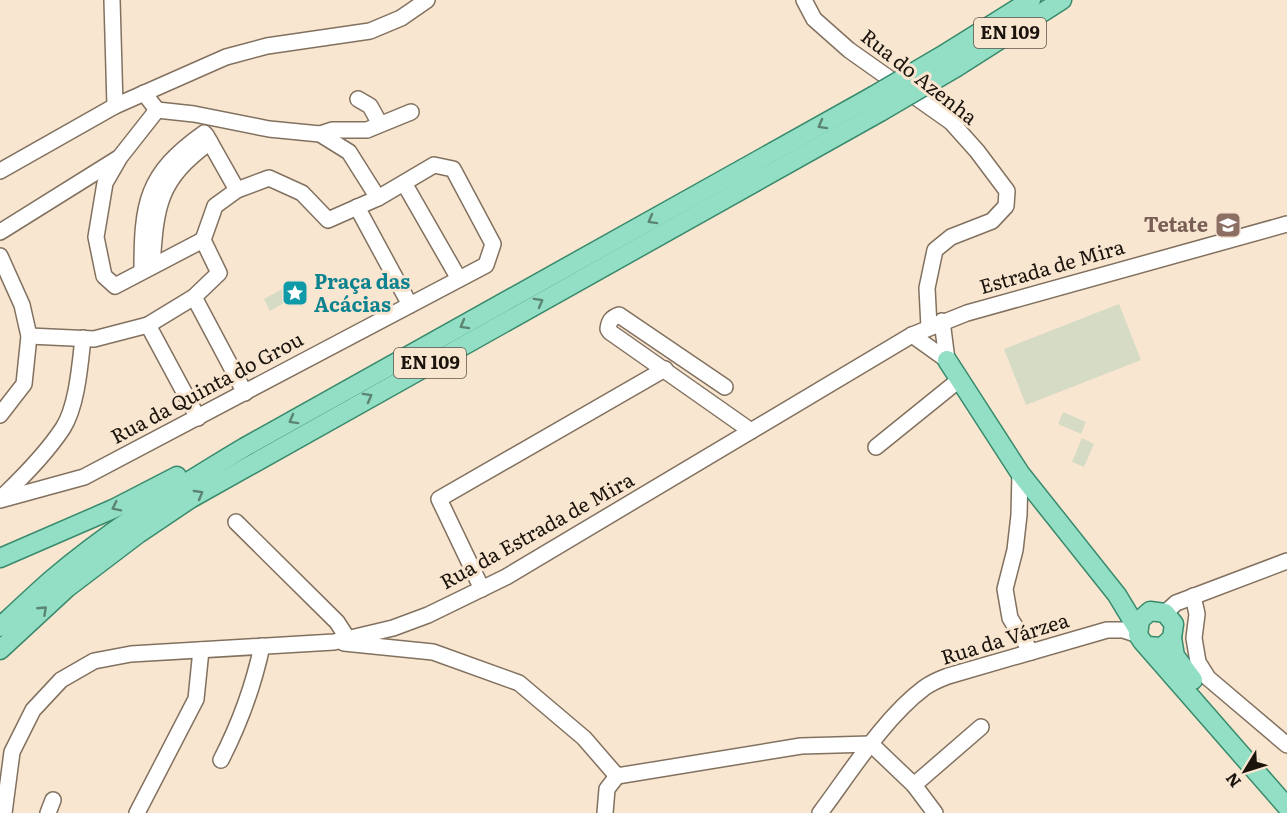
<svg xmlns="http://www.w3.org/2000/svg" width="1287" height="813" viewBox="0 0 1287 813" font-family="Literata,serif">
<rect width="100%" height="100%" fill="#f9e6d1"/>
<g fill="#d6dbc5">
<path d="M297 281 303 292 270 311 264 299Z"/>
<path d="M1119 304 1141 360 1026 405 1004 349Z"/>
<path d="M1063 412 1086 422 1081 434 1058 424Z"/>
<path d="M1082 438 1094 444 1084 467 1072 462Z"/>
</g>
<g fill="none" stroke-linecap="round" stroke-linejoin="round">
<g stroke="#82715f" stroke-width="18">
<g id="minor">
<path d="M112 0 115 106"/>
<path d="M804 0 814 19 849 50 951 122 977 151 1007 191 1006 206 992 221 951 237 935 250 927 288 929 327"/>
<path d="M144 93 157 110 120 157 105 183 96 237 104 276 115 286 203 240"/>
<path d="M358 99 370 106 380 124"/>
<path d="M157 110 194 114 269 129 320 134 349 152 378 198"/>
<path d="M320 134 332 130H367L411 112"/>
<path d="M206 135 237 190"/>
<path d="M0 171 115 106 226 57 267 46 370 31 401 18 427 0"/>
<path d="M404 183 459 279"/>
<path d="M357 207 410 305"/>
<path d="M0 232 117 159"/>
<path d="M0 256 22 305 29 336 24 384 0 415"/>
<path d="M152 266C156 205 158 180 210 142"/>
<path d="M142 271C142 203 146 174 204 133"/>
<path d="M194 297 245 393"/>
<path d="M942 321 947 360"/>
<path d="M148 325 198 418"/>
<path d="M912 335 947 360"/>
<path d="M725 387 619 315C611 318 609 321 608 329L610 332 751 431"/>
<path d="M876 447 959 380"/>
<path d="M1020 473 1019 515 1015 550 1005 589 1010 618 1031 652"/>
<path d="M1 498C23 477 46 454 63 428 77 406 80 365 83 338"/>
<path d="M0 500 84 477 486 265 493 244 453 169 434 165 378 198 328 220 302 193 269 178 237 190 215 206 203 240 219 273 194 297 148 325 94 339 29 336"/>
<path d="M236 522 337 622 348 639"/>
<path d="M482 589 439 499 665 369"/>
<path d="M1193 596 1197 614 1194 638 1198 662 1208 678 1287 745"/>
<path d="M1165 613 1176 603 1287 561"/>
<path d="M344 643 433 652 519 683 584 738 617 776 801 746 871 744"/>
<path d="M871 744 914 785 935 813"/>
<path d="M221 760C240 723 253 688 262 646"/>
<path d="M914 785 981 727"/>
<path d="M4 813 12 752 33 710 61 680 94 661 131 654 334 642 393 628 428 615 506 577 912 335 967 313 1287 224"/>
<path d="M48 813 53 800"/>
<path d="M137 813 196 699 201 650"/>
<path d="M605 813 607 789 617 776"/>
<path d="M820 813C850 773 884 718 924 688 931 683 940 679 948 676L1107 630H1123L1138 635"/>
</g>
</g>
<g stroke="#398a6c" stroke-width="21">
<g id="major">
<path d="M948 52 1031 0"/>
<path d="M957 67 1062 0"/>
<path d="M947 360 1020 473 1117 595 1137 628"/>
<path d="M0 558 113 509 177 476"/>
<path d="M0 627C17 611 34 595 51 580 111 529 178 487 245 447L873 96"/>
<path d="M1172 638 1175 656 1193 680"/>
<path d="M1147 646 1162 647 1172 638 1174 624 1165 613 1150 611 1140 620 1138 635 1142 641 1287 807"/>
<path d="M0 650 67 588 138 534 190 499 882 111"/>
</g>
</g>
<use href="#minor" stroke="#fff" stroke-width="15"/>
<use href="#major" stroke="#92dfc5" stroke-width="18"/>
<g stroke="#398a6c" stroke-width="21" stroke-linecap="butt">
<g id="major-bridge">
<path d="M873 96 948 52"/>
<path d="M882 111 957 67"/>
</g>
</g>
<use href="#major-bridge" stroke="#92dfc5" stroke-width="18"/>
</g>
<defs><path id="oneway-chevron" d="M-2-3.5L2.5 0L-2 3.5" fill="none" stroke-width="1.6" stroke-linecap="round" stroke-linejoin="round" transform="scale(1.5)"/></defs>
<g stroke="#5c8472">
<use href="#oneway-chevron" transform="translate(822 125) rotate(151)"/>
<use href="#oneway-chevron" transform="translate(652 220) rotate(151)"/>
<use href="#oneway-chevron" transform="translate(539 302) rotate(-29)"/>
<use href="#oneway-chevron" transform="translate(464 325) rotate(151)"/>
<use href="#oneway-chevron" transform="translate(368 397) rotate(-29)"/>
<use href="#oneway-chevron" transform="translate(293 420) rotate(151)"/>
<use href="#oneway-chevron" transform="translate(199 494) rotate(-30)"/>
<use href="#oneway-chevron" transform="translate(116 507) rotate(154)"/>
<use href="#oneway-chevron" transform="translate(43 610) rotate(-43)"/>
</g>
<defs>
<g id="university-square" transform="scale(1.35)"><rect x="-9" y="-9" width="18" height="18" rx="4" fill="#8d6e63" stroke="#f9e6d1"/><path d="M0-5L7-2L0 1L-7-2ZM-4 1L0 2.5L4 1V4Q0 6-4 4Z" fill="#fff"/></g>
<g id="sight-square" transform="scale(1.35)"><rect x="-9" y="-9" width="18" height="18" rx="4" fill="#0f9aa8" stroke="#f9e6d1"/><path d="M0-6L1.8-2.2L6-1.7L2.9 1.2L3.7 5.4L0 3.3L-3.7 5.4L-2.9 1.2L-6-1.7L-1.8-2.2Z" fill="#fff"/></g>
</defs>
<g fill-rule="evenodd">
<use href="#university-square" x="1228" y="225"/>
<use href="#sight-square" x="295" y="293"/>
</g>
<g text-anchor="middle" stroke-width="6" stroke-linejoin="round" paint-order="stroke">
<g fill="#f9e6d1" stroke="#5e5348" stroke-width="1.5">
<rect x="974" y="18" width="72" height="30" rx="4.5"/>
<rect x="394" y="348" width="72" height="30" rx="4.5"/>
</g>
<g font-size="18" font-weight="bold" fill="#1b140d">
<text x="1010" y="39">EN 109</text>
<text x="430" y="369">EN 109</text>
</g>
<g font-size="20" fill="#1b140d" stroke="#f9e6d1">
<text transform="translate(919 77) rotate(38)" y="7">Rua do Azenha</text>
<text transform="translate(1052 267) rotate(-16)" y="7">Estrada de Mira</text>
<text transform="translate(207 388) rotate(-28)" y="7">Rua da Quinta do Grou</text>
<text transform="translate(537 531) rotate(-29)" y="7">Rua da Estrada de Mira</text>
<text transform="translate(1005 639) rotate(-17)" y="7">Rua da Várzea</text>
</g>
<g font-size="20" font-weight="bold" fill="#785e54" stroke="#f9e6d1" text-anchor="end">
<text x="1208" y="232">Tetate</text>
</g>
<g font-size="20" font-weight="bold" fill="#0d838f" stroke="#f9e6d1" text-anchor="start">
<text x="314" y="289">Praça das<tspan x="314" dy="23">Acácias</tspan></text>
</g>
</g>
<g transform="translate(1245 771) rotate(232)" stroke="#f9e6d1" stroke-width="4.5" paint-order="stroke">
<path d="M0-4.5L10 22L0 15L-10 22Z" fill="#1b140d"/>
<text y="-9" font-size="16" font-weight="bold" text-anchor="middle" fill="#1b140d">N</text>
</g>
</svg>
